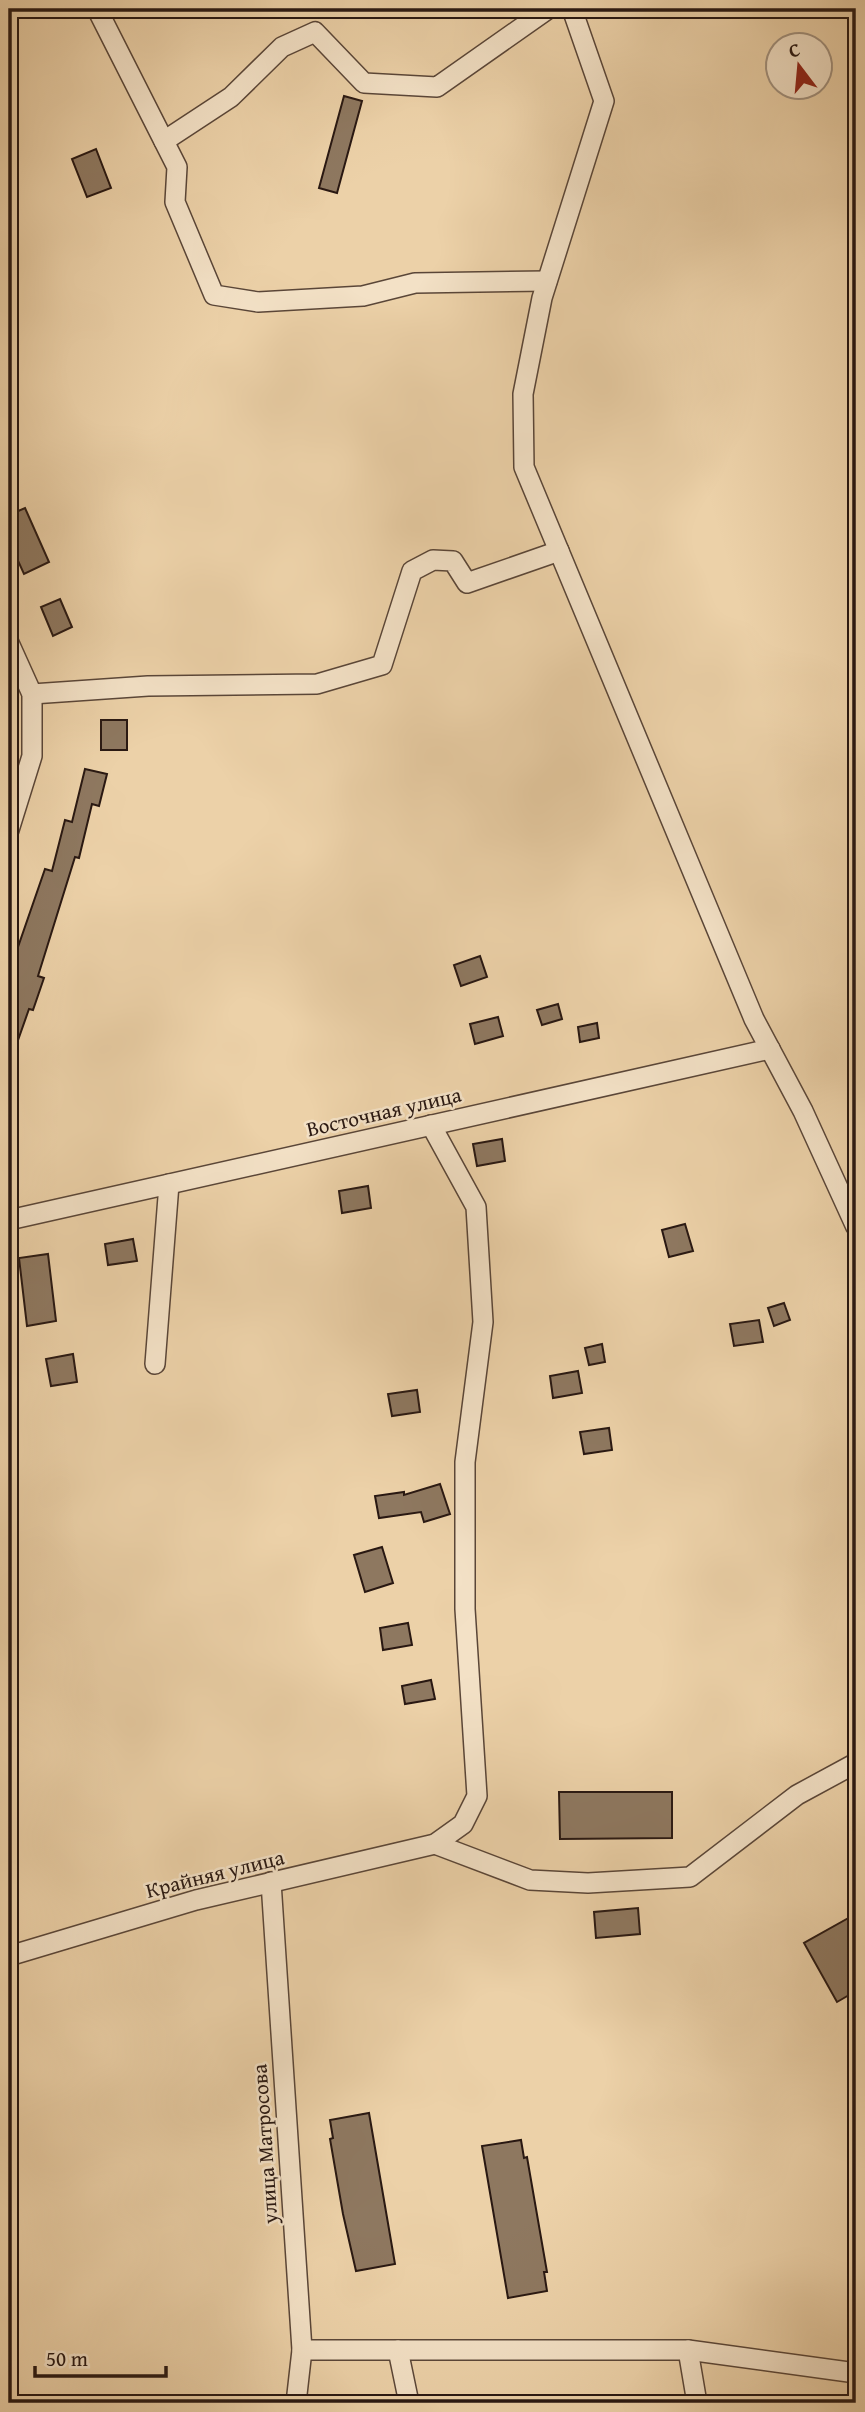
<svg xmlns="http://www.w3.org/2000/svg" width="865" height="2412" viewBox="0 0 865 2412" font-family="'Gentium Book Plus',serif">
<rect width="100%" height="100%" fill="#ecd1a8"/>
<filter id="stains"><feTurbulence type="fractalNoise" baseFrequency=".00286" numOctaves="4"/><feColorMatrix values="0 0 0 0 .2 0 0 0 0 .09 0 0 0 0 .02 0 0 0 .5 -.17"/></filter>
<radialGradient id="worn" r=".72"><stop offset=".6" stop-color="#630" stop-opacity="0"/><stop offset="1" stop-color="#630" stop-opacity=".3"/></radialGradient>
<g fill="#8e7860" stroke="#291812" stroke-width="2">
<path d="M344 96 362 101 337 193 319 188Z"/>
<path d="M96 149 111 188 87 197 72 159Z"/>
<path d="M25 508 49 562 24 574 9 541V515Z"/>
<path d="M60 599 72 627 53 636 41 607Z"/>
<rect x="101" y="720" width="26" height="30"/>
<path d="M85 769 107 774 99 806 92 804 79 858 75 857 38 976 44 978 33 1010 29 1009 11 1060H9V973L45 869 52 871 65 820 72 822Z"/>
<path d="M480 956 487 977 461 986 454 965Z"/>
<path d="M558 1004 562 1019 542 1025 537 1010Z"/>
<path d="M498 1017 503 1036 475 1044 470 1024Z"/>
<path d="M597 1023 599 1038 580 1042 578 1027Z"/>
<path d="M502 1139 505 1161 477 1166 473 1144Z"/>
<path d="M368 1186 371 1208 342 1213 339 1191Z"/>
<path d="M685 1224 693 1251 669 1257 662 1230Z"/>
<path d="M133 1239 137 1261 108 1265 105 1244Z"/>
<path d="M48 1254 56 1321 27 1326 19 1258Z"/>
<path d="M784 1303 790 1320 774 1326 768 1308Z"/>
<path d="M759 1320 763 1342 734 1346 730 1324Z"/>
<path d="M602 1344 605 1362 589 1365 585 1348Z"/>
<path d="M73 1354 77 1382 51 1386 46 1359Z"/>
<path d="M578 1371 582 1393 553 1398 550 1376Z"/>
<path d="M417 1390 420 1412 392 1416 388 1394Z"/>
<path d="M609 1428 612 1450 584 1454 580 1432Z"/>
<path d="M440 1484 450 1514 424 1522 421 1512 379 1518 375 1496 404 1492V1495Z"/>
<path d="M382 1547 393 1583 365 1592 354 1555Z"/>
<path d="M408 1623 412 1645 383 1650 380 1628Z"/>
<path d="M431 1680 435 1699 405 1704 402 1686Z"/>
<path d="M559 1792H672V1838L560 1839Z"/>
<path d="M638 1908 640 1934 596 1938 594 1912Z"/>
<path d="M852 1916 856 1923V1991L837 2002 804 1943Z"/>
<path d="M369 2113 395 2264 356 2271 343 2214 330 2139 333 2138 330 2120Z"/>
<path d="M521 2140 524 2158 527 2157 547 2272H544L547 2291 508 2298 482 2146Z"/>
</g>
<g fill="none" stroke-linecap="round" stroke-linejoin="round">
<g stroke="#5a4638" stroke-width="22">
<g id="minor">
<path d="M97 9 177 167 175 202 214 295 258 302 363 296 415 283 547 281"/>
<path d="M572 9 604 101 542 298 523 394 524 467 754 1019 803 1111 856 1227"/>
<path d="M164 141 231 97 282 47 315 32 364 83 437 87 548 9"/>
<path d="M9 643 32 694V756L9 830"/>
<path d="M32 694 148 686 317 684 382 665 412 571 433 560 453 561 467 583 559 551"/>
<path d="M9 1220 770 1049"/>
<path d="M155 1364 169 1184"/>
<path d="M435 1844 530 1880 588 1883 690 1877 797 1795 856 1763"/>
<path d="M271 1882 302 2350 296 2403"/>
<path d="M9 1956 196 1900 435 1844 463 1824 477 1796 465 1609V1462L483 1322 476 1207 431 1125"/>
<path d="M302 2350H688L856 2373"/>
<path d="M398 2350 409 2403"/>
<path d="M688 2350 697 2403"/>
</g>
</g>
<use href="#minor" stroke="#f3e1c6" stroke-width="19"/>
</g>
<g text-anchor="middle" stroke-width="5" stroke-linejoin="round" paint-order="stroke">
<g font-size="21" fill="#291812" stroke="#f3e1c6">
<text transform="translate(384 1112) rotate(-13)" y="7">Восточная улица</text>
<text transform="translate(215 1874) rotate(-14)" y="7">Крайняя улица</text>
<text transform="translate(265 2144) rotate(-94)" y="7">улица Матросова</text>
</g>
</g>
<rect width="865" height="2412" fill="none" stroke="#ecd1a8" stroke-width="35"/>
<rect x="10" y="10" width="844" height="2391" fill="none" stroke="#291812" stroke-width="3.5"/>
<rect x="18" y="18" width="830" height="2377" fill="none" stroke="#291812" stroke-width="2"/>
<g transform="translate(799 66) rotate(344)"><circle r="33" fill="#f3e1c6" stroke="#a2917e" stroke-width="2"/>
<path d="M0-5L12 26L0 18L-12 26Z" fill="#8f2418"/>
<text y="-10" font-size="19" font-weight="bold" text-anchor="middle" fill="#291812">С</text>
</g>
<path d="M35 2366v10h131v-10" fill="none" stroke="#291812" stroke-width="3.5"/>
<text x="46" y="2366" font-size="21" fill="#291812" stroke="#f3e1c6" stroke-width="5" paint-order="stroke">50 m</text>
<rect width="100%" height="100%" filter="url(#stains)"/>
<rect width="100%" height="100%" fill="url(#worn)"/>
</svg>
